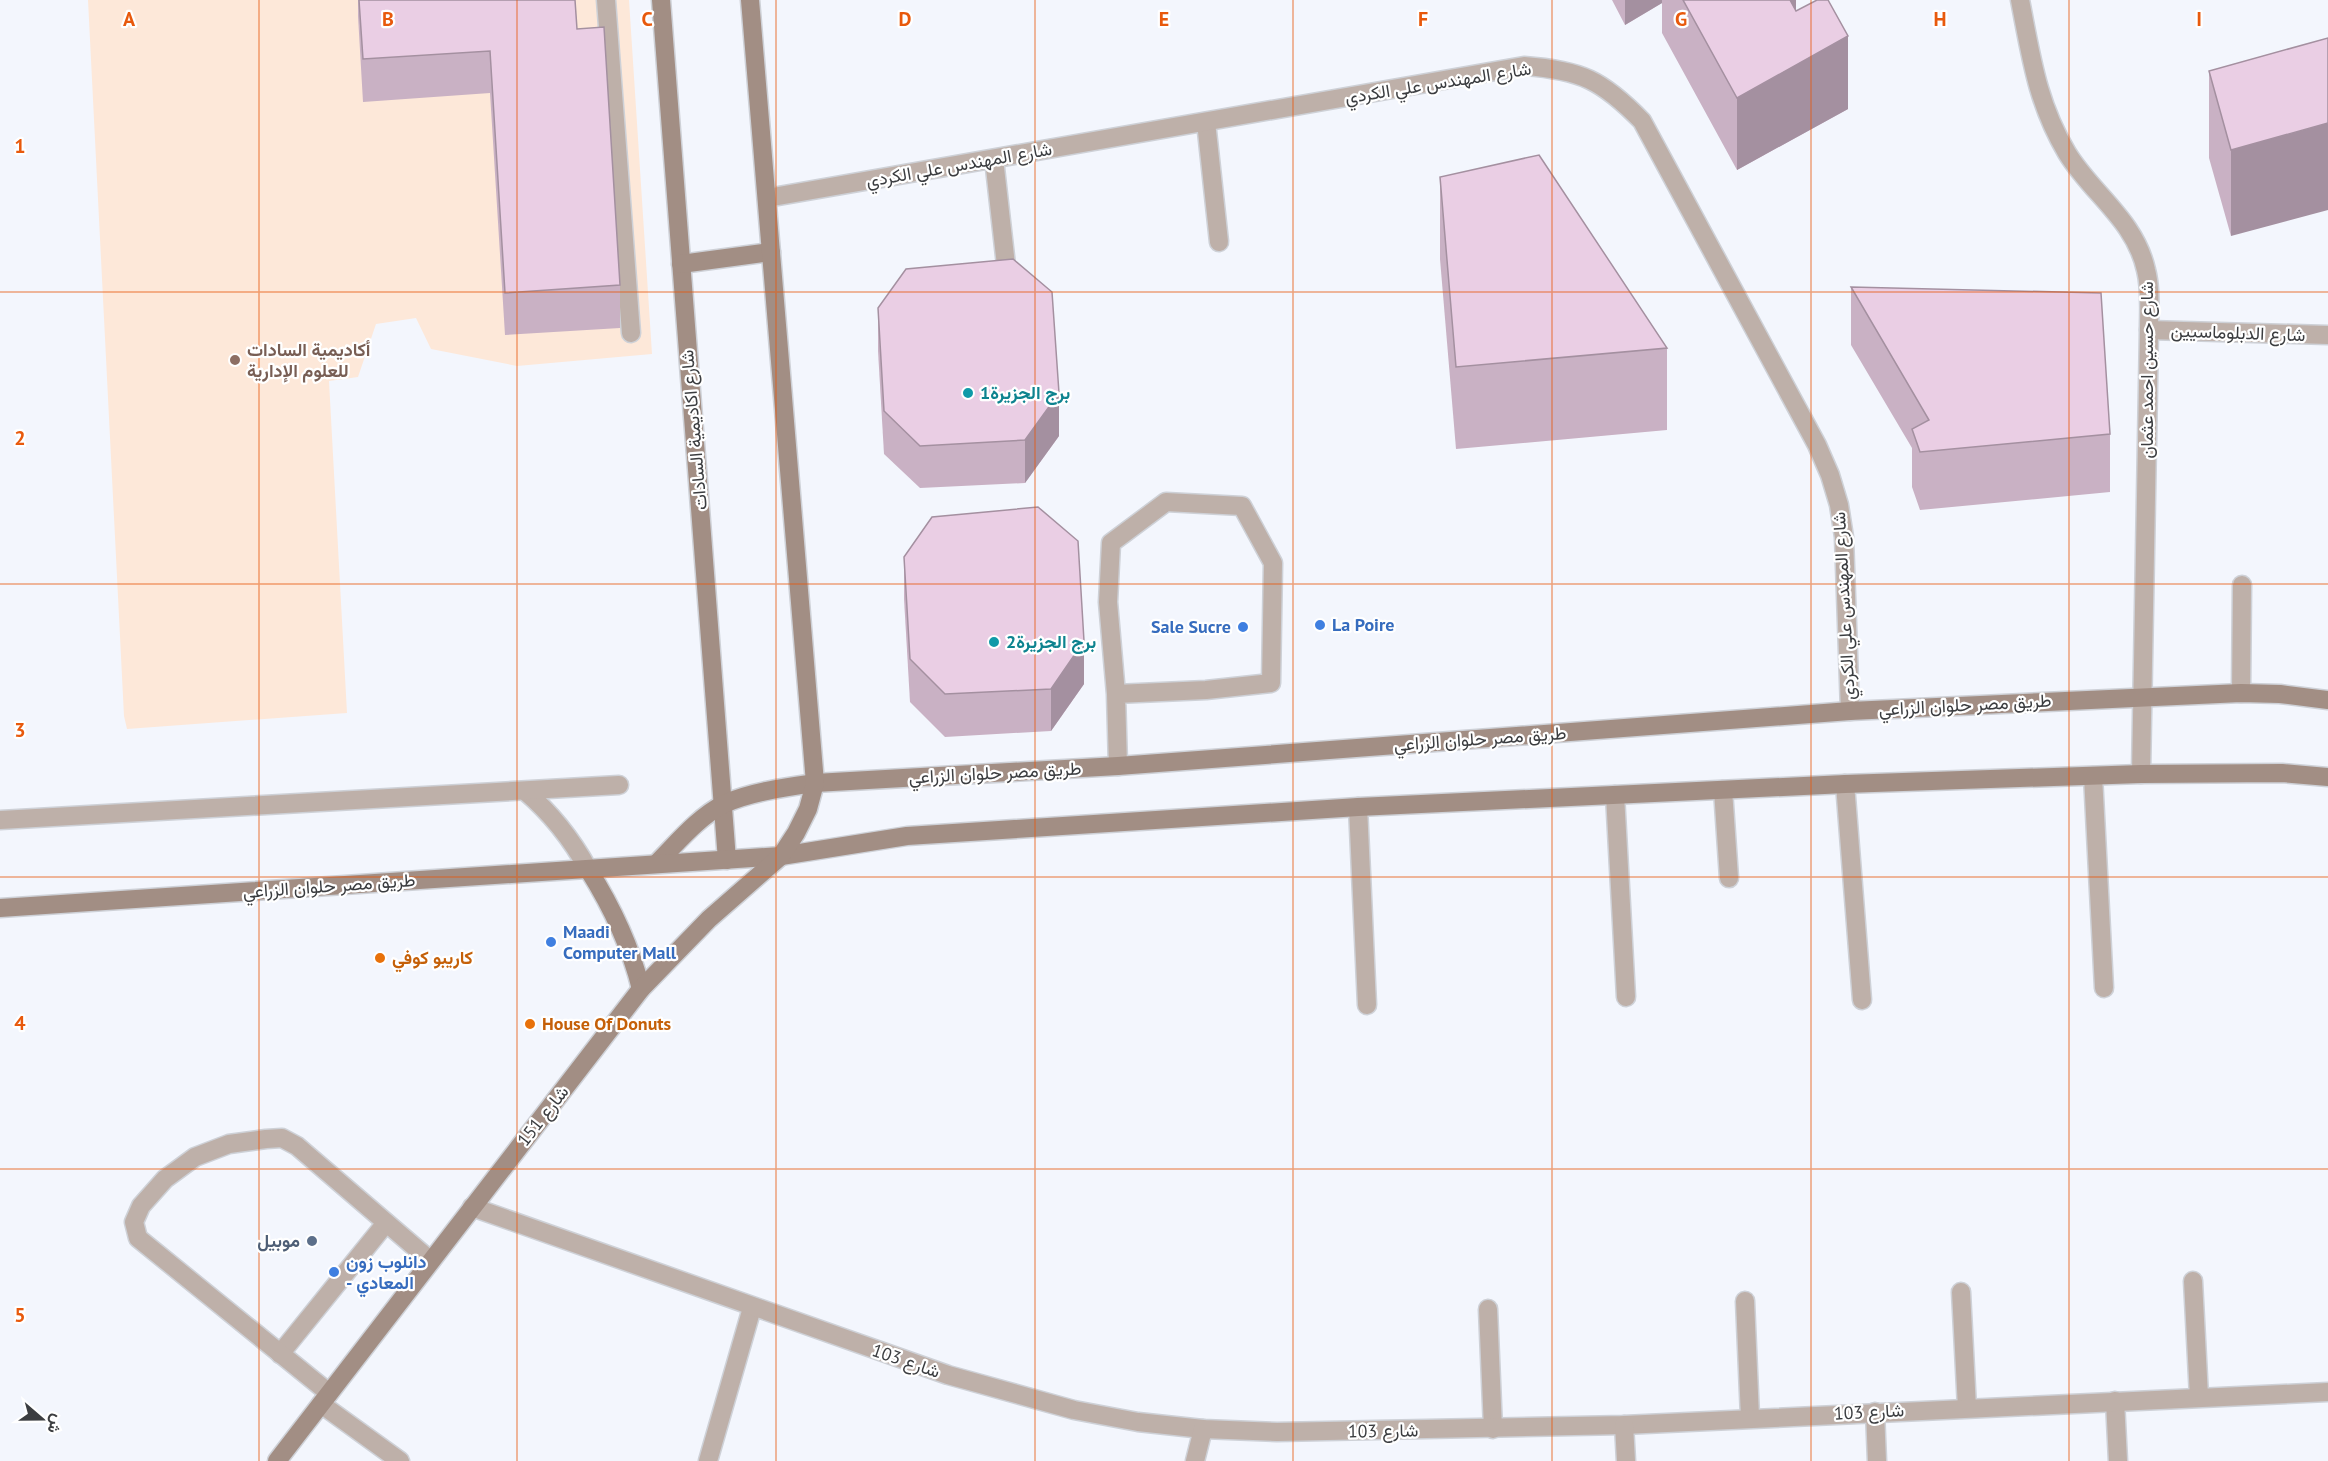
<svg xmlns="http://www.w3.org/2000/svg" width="2328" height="1461" viewBox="0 0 2328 1461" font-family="'PT Sans',Vazirmatn,sans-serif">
<rect width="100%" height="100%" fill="#f3f6fd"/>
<path fill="#fde8d9" d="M88 0H629L652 354 517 366 431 349 416 318 376 324 358 377 329 381 347 713 127 729 124 716Z"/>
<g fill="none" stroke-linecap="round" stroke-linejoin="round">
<g stroke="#ced1d7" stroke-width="21">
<g id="lane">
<path d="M606 0 631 333"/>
<path d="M1206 122 1219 242"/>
<path d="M994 159 1007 274"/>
<path d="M2241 693 2242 585"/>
<path d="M1116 694 1206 690 1271 683 1273 563 1242 506 1166 502 1111 543 1108 602 1116 694 1118 766"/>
<path d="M2093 776 2104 988"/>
<path d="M1845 784 1862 1000"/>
<path d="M1723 790 1729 878"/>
<path d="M525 791C552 814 571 838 588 869"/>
<path d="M1615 795 1626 997"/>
<path d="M1358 807 1367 1005"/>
<path d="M0 820 619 785"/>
<path d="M2193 1281 2199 1397"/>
<path d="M1961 1292 1967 1408"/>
<path d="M1745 1301 1750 1417"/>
<path d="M1488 1309 1493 1429"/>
<path d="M280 1354 386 1223"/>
<path d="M329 1393 138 1238 134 1222 141 1206 165 1179 195 1157 229 1144 266 1139 282 1138 297 1146 431 1261"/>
<path d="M2115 1401 2118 1461"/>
<path d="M1875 1412 1877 1461"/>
<path d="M708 1461 752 1308"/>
</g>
</g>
<g stroke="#ced1d7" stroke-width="21">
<g id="street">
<path d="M2020 0C2031 56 2037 103 2067 153 2092 194 2135 220 2146 270 2151 289 2149 310 2149 330L2141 774"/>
<path d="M767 198 1524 66C1581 70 1602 80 1642 121L1817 445 1830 475 1839 505 1844 537 1850 711"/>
<path d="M2149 330 2328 335"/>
<path d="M472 1207 948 1375 1074 1410 1138 1422 1203 1429 1277 1432 1624 1425 2328 1392"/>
<path d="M321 1404 400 1461"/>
<path d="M1624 1425 1626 1461"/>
<path d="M1195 1461 1203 1429"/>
</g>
</g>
<g stroke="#ced1d7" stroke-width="21">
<g id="secondary">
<path d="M661 0 727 860"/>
<path d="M681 264 771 252"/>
<path d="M657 863C677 843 698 817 724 804 750 792 787 787 815 783L1118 766 1850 711 2241 693 2280 694 2328 700"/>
<path d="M588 869C612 907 630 944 641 989"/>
<path d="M0 908 781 856 907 836 1358 807 1845 784 2141 774 2282 773 2328 777"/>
<path d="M277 1461 641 989 709 919 781 856 796 833 808 809 815 783 750 0"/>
</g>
</g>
<use href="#lane" stroke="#beb0a9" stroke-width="18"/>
<use href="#street" stroke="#beb0a9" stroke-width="18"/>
<use href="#secondary" stroke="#a28e84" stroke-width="18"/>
</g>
<g fill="#c9b1c4">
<path d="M358 0H575L577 29 620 285V328L505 335 490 93 363 102 358 16Z"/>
<path d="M1612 0H1796V11L1848 109 1737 170 1662 33V3L1625 25Z"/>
<path d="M2328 38 2231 236 2209 158V71Z"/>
<path d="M1440 177 1667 348V430L1456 449 1440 259Z"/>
<path d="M1851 287 2110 434V492L1920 510 1912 487V448L1851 345Z"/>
<path d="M878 308 1059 436 1025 483 920 488 884 454 878 351Z"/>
<path d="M904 557 1084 684 1051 731 945 737 910 702 904 599Z"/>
</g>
<g fill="#a490a0">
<path d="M1625 0H1662V3L1625 25Z"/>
<path d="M1766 0H1796V12Z"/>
<path d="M1848 36V109L1737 170V98Z"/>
<path d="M2328 123V210L2231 236V150Z"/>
<path d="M1059 393V436L1025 483V440Z"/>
<path d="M1084 641V684L1051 731V689Z"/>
</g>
<g fill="#eacee4" stroke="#a490a0" stroke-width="1.5">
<path d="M359 0H575L577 29 604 27 620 285 505 293 490 51 363 59Z"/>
<path d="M1683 0H1790L1796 11 1817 0H1828L1848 36 1737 98Z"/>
<path d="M2328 38V123L2231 150 2209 71Z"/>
<path d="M1539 155 1667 348 1456 367 1440 177Z"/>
<path d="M1013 259 1052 292 1059 393 1025 440 920 446 884 411 878 308 906 269Z"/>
<path d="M1851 287 2101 293 2110 434 1920 452 1912 429 1929 420Z"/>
<path d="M1038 507 1078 541 1084 641 1051 689 945 694 910 659 904 557 932 517Z"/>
</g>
<path fill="none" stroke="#e8590c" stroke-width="1.5" stroke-opacity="0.55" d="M259 0V1461M517 0V1461M776 0V1461M1035 0V1461M1293 0V1461M1552 0V1461M1811 0V1461M2069 0V1461M0 292H2328M0 584H2328M0 877H2328M0 1169H2328"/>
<circle fill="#8d6e63" stroke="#fff" stroke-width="2" cx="235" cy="360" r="6"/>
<g fill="#0f9aa8" stroke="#fff" stroke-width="2">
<circle cx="968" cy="393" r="6"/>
<circle cx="994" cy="642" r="6"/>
</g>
<g fill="#3f7fe0" stroke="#fff" stroke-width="2">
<circle cx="1320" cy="625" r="6"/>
<circle cx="1243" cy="627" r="6"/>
<circle cx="551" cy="942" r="6"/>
<circle cx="334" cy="1272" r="6"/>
</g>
<g fill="#e8710a" stroke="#fff" stroke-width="2">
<circle cx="380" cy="958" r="6"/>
<circle cx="530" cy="1024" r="6"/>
</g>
<circle fill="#5c6f8a" stroke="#fff" stroke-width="2" cx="312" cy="1241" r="6"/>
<g text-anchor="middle" stroke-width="4.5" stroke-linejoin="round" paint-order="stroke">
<g font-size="18" fill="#3b3d40" stroke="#fff">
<text transform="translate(1438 83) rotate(-9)" y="6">شارع المهندس علي الكردي</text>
<text transform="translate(959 165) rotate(-10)" y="6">شارع المهندس علي الكردي</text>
<text transform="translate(2238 333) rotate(2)" y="6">شارع الدبلوماسيين</text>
<text transform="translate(2147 370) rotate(-90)" y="6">شارع حسين احمد عثمان</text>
<text transform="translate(694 430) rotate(-95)" y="6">شارع اكاديمية السادات</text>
<text transform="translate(1844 606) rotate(-93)" y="6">شارع المهندس علي الكردي</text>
<text transform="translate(1965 705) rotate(-3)" y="6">طريق مصر حلوان الزراعي</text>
<text transform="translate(1480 739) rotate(-4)" y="6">طريق مصر حلوان الزراعي</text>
<text transform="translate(995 773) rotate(-3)" y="6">طريق مصر حلوان الزراعي</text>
<text transform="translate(329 886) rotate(-4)" y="6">طريق مصر حلوان الزراعي</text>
<text transform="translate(543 1116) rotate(-52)" y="6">شارع 151</text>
<text transform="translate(906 1361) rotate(19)" y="6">شارع 103</text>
<text transform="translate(1869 1412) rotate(-3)" y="6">شارع 103</text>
<text transform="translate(1383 1431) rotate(-1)" y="6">شارع 103</text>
</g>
<g font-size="18" font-weight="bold" fill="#785e54" stroke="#fff" text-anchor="start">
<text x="247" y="356">أكاديمية السادات<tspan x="247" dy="21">للعلوم الإدارية</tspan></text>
</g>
<g font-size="18" font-weight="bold" fill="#0d838f" stroke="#fff" text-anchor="start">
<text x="980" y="399">برج الجزيرة1</text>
<text x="1006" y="648">برج الجزيرة2</text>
</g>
<g font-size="18" font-weight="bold" fill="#366cbe" stroke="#fff" text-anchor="start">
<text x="1332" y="631">La Poire</text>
<text x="1231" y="633" text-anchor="end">Sale Sucre</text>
<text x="563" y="938">Maadi<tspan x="563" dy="21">Computer Mall</tspan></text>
<text x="346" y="1268">دانلوب زون<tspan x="346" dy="21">- المعادي</tspan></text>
</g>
<g font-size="18" font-weight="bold" fill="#c56008" stroke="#fff" text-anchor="start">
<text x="392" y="964">كاريبو كوفي</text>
<text x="542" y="1030">House Of Donuts</text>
</g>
<g font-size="18" font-weight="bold" fill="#4e5e75" stroke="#fff" text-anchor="end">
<text x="300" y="1247">موبيل</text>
</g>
</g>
<g font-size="20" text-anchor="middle" font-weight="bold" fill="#e8590c" stroke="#fff" stroke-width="4.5" stroke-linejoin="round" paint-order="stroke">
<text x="129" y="26">A</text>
<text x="388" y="26">B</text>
<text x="647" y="26">C</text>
<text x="905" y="26">D</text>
<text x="1164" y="26">E</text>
<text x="1423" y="26">F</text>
<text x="1681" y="26">G</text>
<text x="1940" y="26">H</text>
<text x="2199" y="26">I</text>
<text x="20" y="153">1</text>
<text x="20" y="445">2</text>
<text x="20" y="737">3</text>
<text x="20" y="1030">4</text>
<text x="20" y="1322">5</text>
</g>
<g transform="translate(42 1419) rotate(110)" stroke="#ffffff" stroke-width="4.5" paint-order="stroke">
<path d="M0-4.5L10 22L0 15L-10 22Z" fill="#3b3d40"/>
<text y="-9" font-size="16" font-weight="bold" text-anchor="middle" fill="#3b3d40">ش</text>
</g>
</svg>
